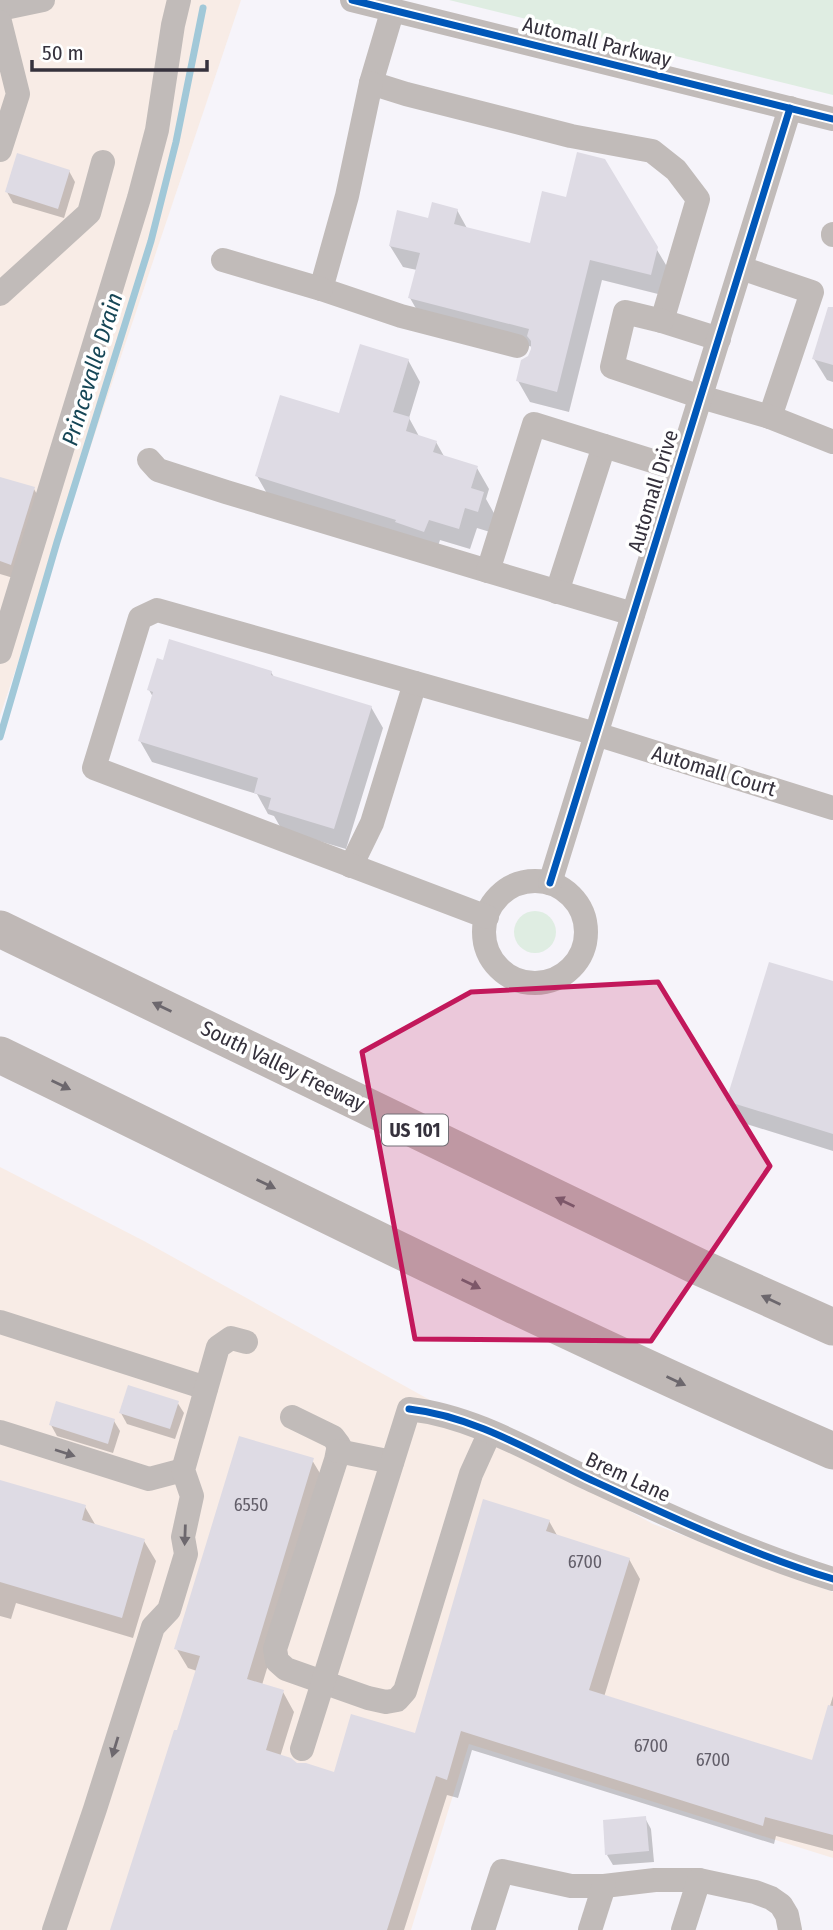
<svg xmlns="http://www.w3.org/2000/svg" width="833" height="1930" viewBox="0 0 833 1930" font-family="'Fira Sans Condensed',sans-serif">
<rect width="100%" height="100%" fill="#f6f4fa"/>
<g fill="#f8ece6">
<path d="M0 0H241L0 716Z"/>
<path d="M0 1167 144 1241 653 1524 833 1592V1858L469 1744 411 1930H0Z"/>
</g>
<g fill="#dfede2">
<path d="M449 0H833V95Z"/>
<circle cx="535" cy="932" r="21"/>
</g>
<g fill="#0003">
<path d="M604 161 669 270 662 295 602 280 569 412 530 402 518 381 533 347 422 319 410 298 417 270 403 267 390 246 429 220 457 210 468 230 531 246 567 199Z"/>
<path d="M69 171 75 182 64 218 13 203 7 192Z"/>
<path d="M833 318V382L827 380 814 359Z"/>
<path d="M408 360 420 382 409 418 420 438 436 442 445 458 477 468 489 489 486 499 495 515 490 532 477 528 470 549 440 540 436 552 269 497 257 476 340 415Z"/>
<path d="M0 479 34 489 43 505 20 580 0 574Z"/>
<path d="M271 672 274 677 371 707 383 728 346 849 282 830 274 816 268 814 257 794 152 762 140 741 153 697 149 690Z"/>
<path d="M833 983V1151L740 1122 728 1101Z"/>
<path d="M177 1402 184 1413 175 1439 127 1424 121 1413Z"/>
<path d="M114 1421 120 1431 113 1453 57 1436 51 1425Z"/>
<path d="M312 1460 324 1480 262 1685 283 1692 294 1712 280 1757 296 1765 335 1774 416 1735 549 1521 558 1537 629 1559 640 1579 604 1697 813 1762 833 1696V1851L776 1836 774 1844 472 1750 458 1798 447 1795 404 1930H112L178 1733 197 1671 188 1668 176 1648Z"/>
<path d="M0 1481 85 1507 96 1526 144 1541 156 1561 133 1638 16 1603 11 1619 0 1616Z"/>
<path d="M645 1818 651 1829 654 1862 613 1865 607 1855Z"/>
</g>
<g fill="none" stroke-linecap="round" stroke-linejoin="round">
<path stroke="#a1c8d8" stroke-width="7" d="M0 737 57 542 151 241 176 142 203 8"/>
</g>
<g fill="#dedbe4">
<path d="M577 152 605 159 658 247 651 275 590 260 557 392 516 381 521 360 528 356 531 349V341L527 336 529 329 408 298 420 253 389 246 397 210 428 218 432 202 458 209 454 224 530 243 542 191 566 197Z"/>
<path d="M17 153 70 170 58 209 5 192Z"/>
<path d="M828 307H833V365L812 359Z"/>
<path d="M360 344 409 359 393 412 410 417 406 431 437 441 433 452 478 466 471 488 484 492 478 512 465 508 459 529 429 520 424 532 395 522 396 520 255 476 280 395 339 413Z"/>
<path d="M0 477 35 487 11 565 0 561Z"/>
<path d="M169 639 272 671 271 675 372 706 334 829 268 809 271 798 254 793 258 778 138 741 153 692 147 690 157 658 163 660Z"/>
<path d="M769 962 833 981V1134L726 1101Z"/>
<path d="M128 1385 179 1401 170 1429 119 1413Z"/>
<path d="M56 1401 115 1419 108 1444 49 1425Z"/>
<path d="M239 1436 314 1458 247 1679 284 1690 266 1750 291 1758 297 1763H306L334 1772 351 1714 415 1733 483 1499 550 1520 546 1531 630 1558 589 1690 812 1760 828 1705 833 1706V1835L765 1817 763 1826 461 1731 447 1780 436 1776 387 1930H110L174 1730H177L200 1656 174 1649Z"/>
<path d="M0 1480 86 1505 82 1520 145 1539 122 1618 0 1582Z"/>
<path d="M646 1816 649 1851 605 1855 603 1820Z"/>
</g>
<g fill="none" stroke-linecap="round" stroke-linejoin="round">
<g stroke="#c1bbb9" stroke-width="24">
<path d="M352 0 833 119"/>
<path d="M0 9 43 0"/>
<path d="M393 9 371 83 406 94 571 136 652 151 676 170 698 199 662 321 719 339"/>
<path d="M0 22 18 94 0 150"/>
<path d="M371 83 347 196 321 289 401 316 517 346"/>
<path d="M833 235V234"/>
<path d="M223 260 321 289"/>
<path d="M741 268 812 292 770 417"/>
<path d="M0 294 89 213 103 162"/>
<path d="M662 321 625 312 612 367 701 397 770 417 833 442"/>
<path d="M149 460 158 470 226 492 488 571"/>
<path d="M557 592 604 446"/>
<path d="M633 614 488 571 534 424 678 469"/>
<path d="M0 652 139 198 157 130 173 25 179 0"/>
<path d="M351 866 372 823 415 683"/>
<circle cx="535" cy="932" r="51"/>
<path d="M550 883 790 108"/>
<path d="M487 917 94 768 140 618 157 610 596 734 833 808"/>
<path d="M0 1322 206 1388"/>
<path d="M292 1417 333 1437 339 1445 336 1460 275 1649 277 1661 286 1669 368 1698 386 1702 397 1700 405 1691 471 1474 490 1432"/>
<path d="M0 1432 149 1479 183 1470"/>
<path d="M338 1451 392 1462"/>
<path d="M302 1749 409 1409C472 1416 529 1450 587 1478 667 1515 748 1553 833 1579"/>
<path d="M54 1930 95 1809 153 1627 169 1610 186 1554 183 1537 192 1496 183 1470 218 1347 231 1338 246 1342"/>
<path d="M483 1930 502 1871 571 1886H604L655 1880H699L755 1892 771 1898 781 1905 787 1915 790 1930"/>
<path d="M590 1930 604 1886"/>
<path d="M683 1930 699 1880"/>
</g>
<g stroke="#bfb8b6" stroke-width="37">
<path d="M0 929 699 1267 833 1327"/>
<path d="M0 1055C276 1189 551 1329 833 1451"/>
</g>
<g stroke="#fff" stroke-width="11">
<g id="cycleway">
<path d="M352 0 833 119"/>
<path d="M550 883 790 108"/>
<path d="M409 1409C472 1416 529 1450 587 1478 667 1515 748 1553 833 1579"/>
</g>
</g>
<use href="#cycleway" stroke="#0057b8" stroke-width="7"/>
</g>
<defs><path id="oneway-solid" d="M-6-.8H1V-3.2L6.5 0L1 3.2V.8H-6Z" transform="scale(1.75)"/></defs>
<g fill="#6c676d">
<use href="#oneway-solid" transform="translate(162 1007) rotate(-154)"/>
<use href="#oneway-solid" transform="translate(61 1085) rotate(26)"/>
<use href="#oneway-solid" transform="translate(266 1184) rotate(26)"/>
<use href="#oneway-solid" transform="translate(565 1202) rotate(-154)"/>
<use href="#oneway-solid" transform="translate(471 1284) rotate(26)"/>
<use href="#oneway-solid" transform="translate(771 1300) rotate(-155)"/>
<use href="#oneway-solid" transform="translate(676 1381) rotate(25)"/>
</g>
<g fill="#6d686e">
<use href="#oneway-solid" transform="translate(65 1453) rotate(18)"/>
<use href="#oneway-solid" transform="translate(185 1535) rotate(92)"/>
<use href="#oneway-solid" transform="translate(115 1747) rotate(107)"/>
</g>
<path fill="#c2185b" fill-opacity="0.2" stroke="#c2185b" stroke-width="5" stroke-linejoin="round" d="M658 982 770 1166 651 1341 415 1339 362 1052 471 992Z"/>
<g text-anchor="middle" stroke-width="7" stroke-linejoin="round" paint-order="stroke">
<g font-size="18" fill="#625e69">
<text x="251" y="1511">6550</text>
<text x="585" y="1568">6700</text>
<text x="651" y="1752">6700</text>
<text x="713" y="1766">6700</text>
</g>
<rect fill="#fff" stroke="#726f76" stroke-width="2" x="382" y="1114.5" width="66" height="31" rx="5"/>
<g font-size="19" font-weight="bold" fill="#35313c">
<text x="415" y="1137">US 101</text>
</g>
<g font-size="21" fill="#35313c" stroke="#fff">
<text transform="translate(597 42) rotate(14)" y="7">Automall Parkway</text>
<text transform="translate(653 491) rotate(-73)" y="7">Automall Drive</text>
<text transform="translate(714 771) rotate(17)" y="7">Automall Court</text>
<text transform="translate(283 1066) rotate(26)" y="7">South Valley Freeway</text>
<text transform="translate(628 1477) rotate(25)" y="7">Brem Lane</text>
</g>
<g font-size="23" font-style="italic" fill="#154656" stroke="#fff">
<text transform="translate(92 369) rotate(-73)" y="8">Princevalle Drain</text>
</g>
</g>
<path d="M32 60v10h175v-10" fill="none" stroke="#35313c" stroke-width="3.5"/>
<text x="42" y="60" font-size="21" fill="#35313c" stroke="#ffffff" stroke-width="5" paint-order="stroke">50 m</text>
</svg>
